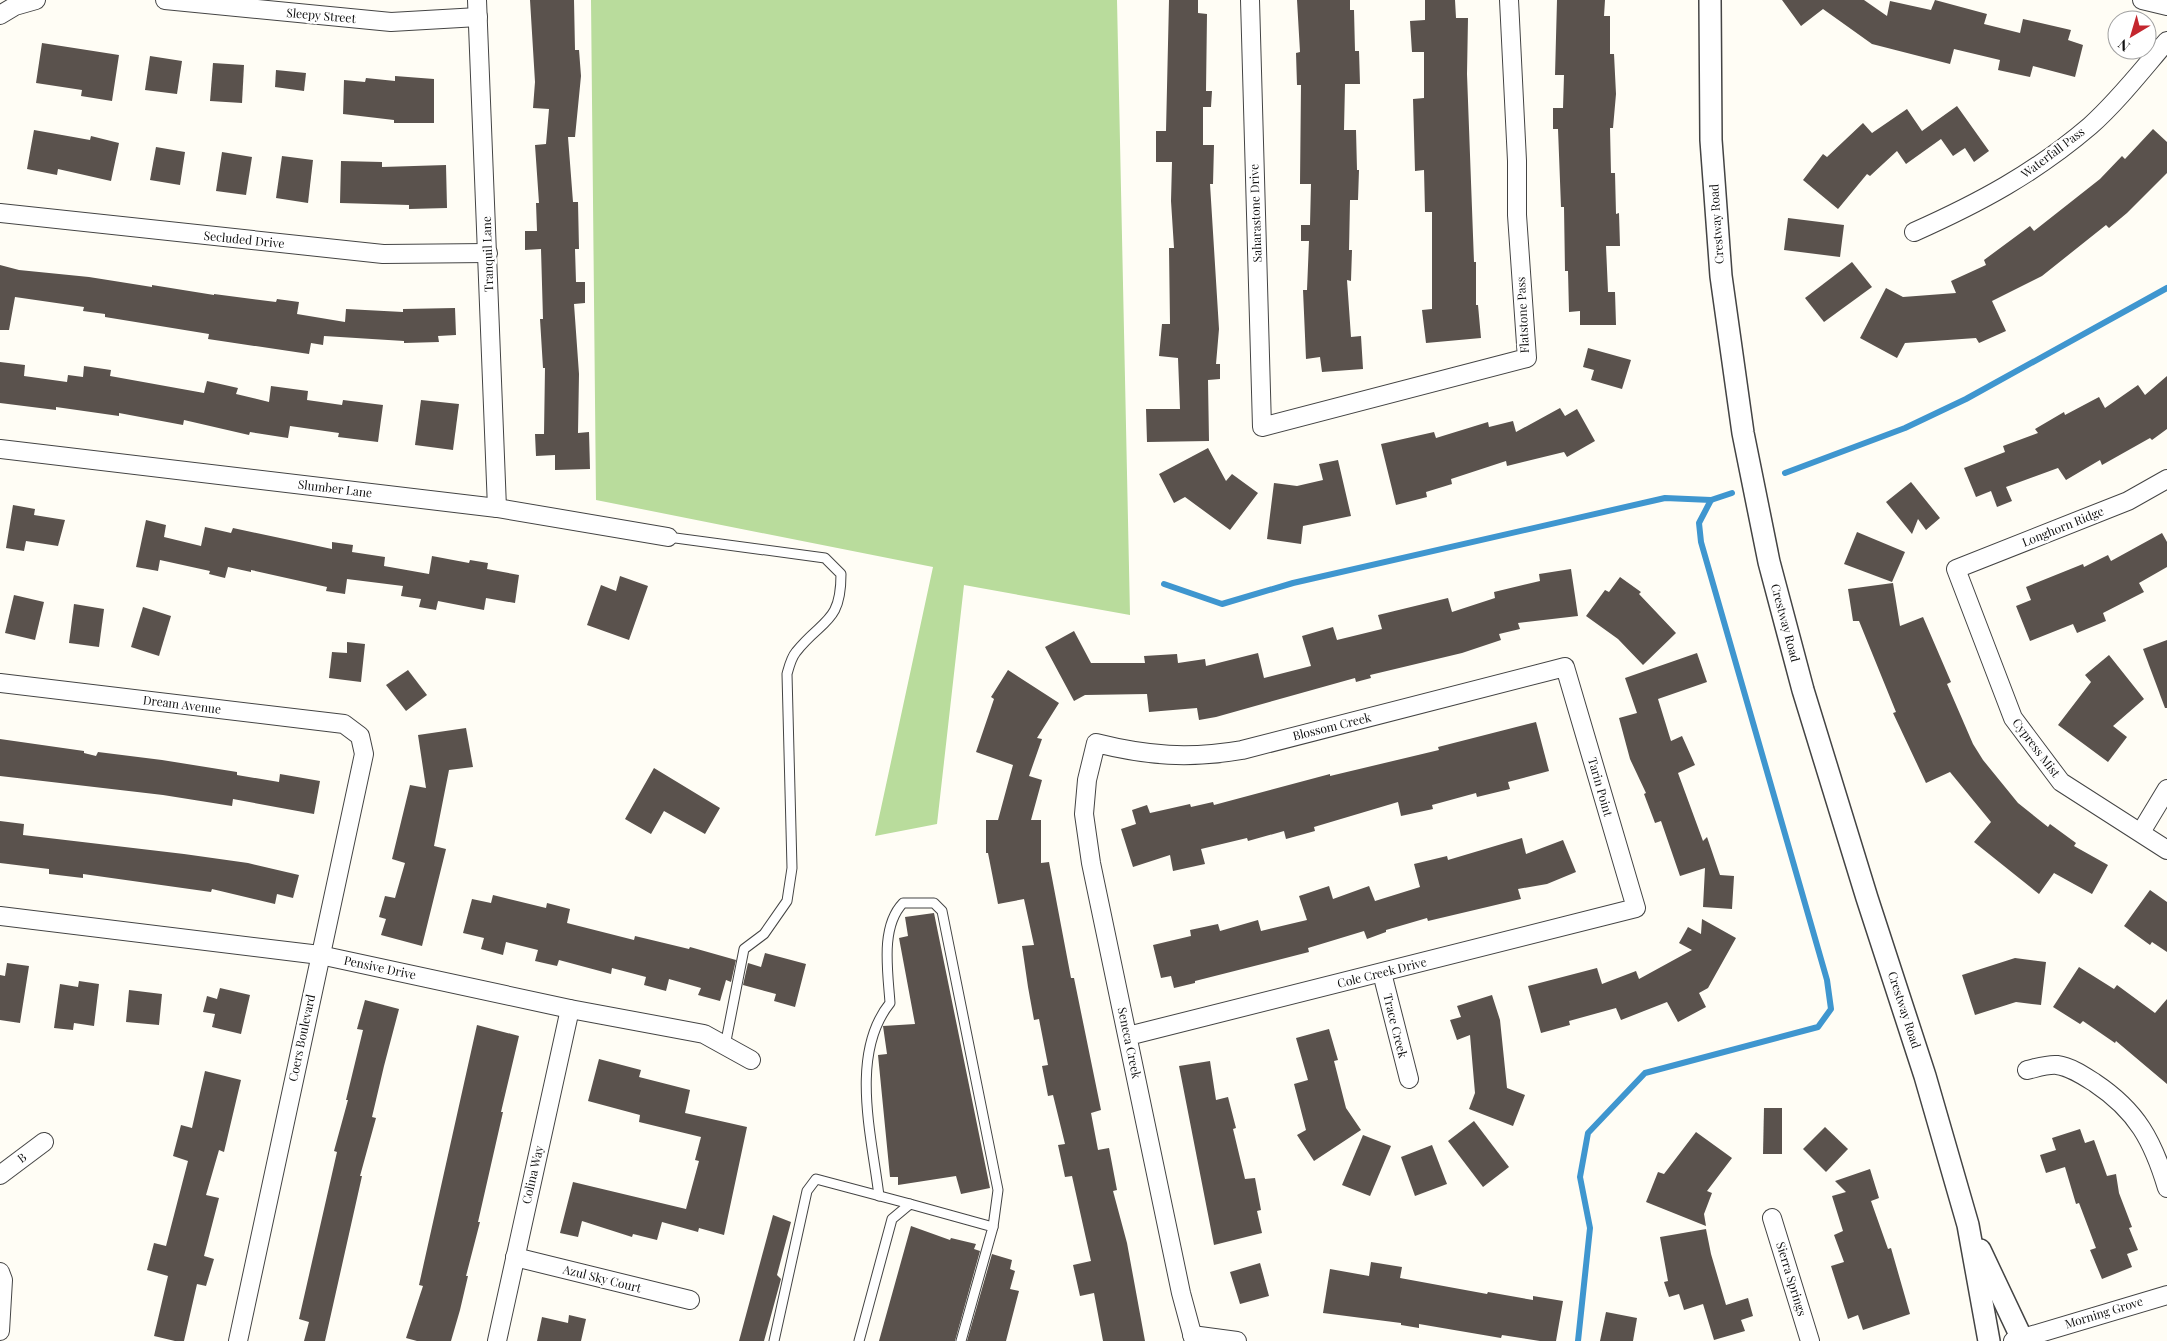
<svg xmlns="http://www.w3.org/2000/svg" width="2167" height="1341" viewBox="0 0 2167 1341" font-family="'Playfair Display',serif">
<rect width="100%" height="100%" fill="#fffdf5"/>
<path fill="#b9dc9c" d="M591 0H1117L1130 615 964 585 937 824 875 836 933 567 596 500Z"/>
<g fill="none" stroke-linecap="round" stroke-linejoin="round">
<g stroke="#3f96cf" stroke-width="6">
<path d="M1785 473 1905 428 1966 399 2167 288"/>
<path d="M1164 584 1222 604 1293 583 1665 498 1711 500"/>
<path d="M1578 1341 1590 1228 1580 1177 1588 1133 1645 1073 1818 1027 1831 1009 1827 980 1701 542 1699 523 1711 500 1732 493"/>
</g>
</g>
<g fill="#5a524d">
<path d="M530 0H574L575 50H579L581 76 575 137H568L573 202H578L579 249H575L576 282H585V303L574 304 579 374 578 433 589 432 590 469 555 470V455L536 456 535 434H544L545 368H543L540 319H543L541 249 525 250V231H537L536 203H539L535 145 546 144 549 109 533 108 535 82Z"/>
<path d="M1169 0H1198V13L1207 14 1206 91H1212L1211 107H1203V145H1214L1213 184H1210L1219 329 1216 364H1220V379L1208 380 1209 441 1147 442 1146 409H1180L1178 358 1159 356 1162 324H1170L1169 248H1174L1171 201 1172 162H1156V131H1166Z"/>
<path d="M1297 0H1350V10H1354L1355 51H1359L1360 84H1345L1344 130H1356L1357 170H1359L1358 200H1350L1349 250H1352L1351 281 1347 280 1351 337 1361 336 1363 369 1322 372 1320 357 1306 359 1303 290H1307L1309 241H1301V225H1310L1311 184H1300L1301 85H1297L1296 53 1300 52Z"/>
<path d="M1425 0H1455L1456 18H1468L1467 74 1470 155 1474 262H1476V305H1478L1481 338 1426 343 1422 310 1432 309V212H1425L1424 170 1415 171 1413 99 1424 98V52H1412L1410 21 1425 20Z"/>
<path d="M1557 0H1605L1604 16H1610V54H1614L1616 94 1613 128H1610L1611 173H1615L1616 214 1619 213 1620 246H1606L1608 292H1615L1616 325H1580V311L1569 312 1568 271H1565L1564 207H1561L1558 129H1553V108H1563L1564 75H1555Z"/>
<path d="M1782 0H1864L1887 16 1890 1 1931 10 1935 0 1987 14 1984 24 2020 33 2023 19 2071 30 2068 40 2083 45 2075 77 2033 66 2030 77 1998 70 2000 60 1954 49 1950 64 1872 44 1823 9 1801 26Z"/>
<path d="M42 43 119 55 112 101 81 96 82 90 36 83Z"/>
<path d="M150 56 182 61 177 94 145 90Z"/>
<path d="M213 63 244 65 242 103 210 101Z"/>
<path d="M276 70 306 73 304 91 275 87Z"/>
<path d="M395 76 434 79V123H394V120L343 114 344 80 365 82 366 78 395 81Z"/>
<path d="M1957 106 1989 151 1974 162 1965 148 1953 156 1941 139 1906 164 1897 151 1870 176 1867 174 1838 209 1803 180 1823 154 1827 157 1863 123 1872 133 1907 109 1922 131Z"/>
<path d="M2153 129 2167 142V173L2127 213 2109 228 2106 225 2042 276 1992 301 2006 331 1979 343 1976 338 1905 343 1897 358 1860 338 1886 288 1903 297 1956 293 1951 281 1986 265 1984 260 2030 226 2034 231 2100 179 2122 156 2125 159Z"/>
<path d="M34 130 90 140 91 136 119 143 111 181 58 169 57 175 27 169Z"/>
<path d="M156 147 185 152 180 185 150 180Z"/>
<path d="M222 152 252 157 246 195 216 191Z"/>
<path d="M282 156 313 160 308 203 276 198Z"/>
<path d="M341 161 382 162V167L446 165 447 208 409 209V205L340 203Z"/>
<path d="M1788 218 1844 225 1840 257 1784 250Z"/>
<path d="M1852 262 1872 287 1824 322 1805 298Z"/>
<path d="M0 265 19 270 89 277 152 287V285L214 295V294L276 302 277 299 299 302 297 314 345 322 346 309 403 312V309L455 308 456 335 438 336 439 342 404 343V341L324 336 323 345 311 343 309 354 208 339 209 334 105 317V314L83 311 84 307 15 297 9 330H0Z"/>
<path d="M1588 348 1631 360 1622 389 1591 380 1594 370 1583 367Z"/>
<path d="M0 362 25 365 24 376 67 382 68 375 83 377 84 366 111 370 110 376 204 393 207 381 238 388 236 394 269 402 271 386 308 391 307 400 342 405 343 400 383 405 378 442 338 437 339 433 290 426 288 438 250 432 249 435 184 420 183 425 119 413V416L56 407V410L0 403Z"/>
<path d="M2167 376V429L2152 440 2150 438 2102 465 2100 460 2066 480 2058 468 2006 487 2012 501 1997 507 1991 491 1976 497 1964 468 2005 452 2003 446 2038 433 2035 429 2064 412 2065 415 2099 397 2105 408 2138 385 2145 395Z"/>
<path d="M421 400 459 404 453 450 415 445Z"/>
<path d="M1560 408 1565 416 1577 409 1595 441 1567 457 1564 452 1507 466 1506 461 1451 479 1452 484 1426 492 1427 497 1396 505 1381 444 1434 432 1436 438 1488 422 1489 427 1513 421 1516 432Z"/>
<path d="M1208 448 1226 481 1232 474 1258 493 1230 530 1185 497 1174 503 1159 474Z"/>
<path d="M1338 460 1351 516 1303 526 1301 544 1267 539 1274 483 1297 486 1323 480 1319 464Z"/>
<path d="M1911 482 1940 518 1926 530 1918 519 1912 534 1886 502Z"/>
<path d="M13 505 35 509 34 515 65 520 58 546 26 541 24 551 6 548Z"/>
<path d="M146 520 166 525 164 537 201 546 205 527 231 533 233 528 332 549V542L353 545 352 552 385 557 384 566 429 574 432 556 469 563 470 560 488 563 487 569 519 575 515 603 486 598 484 610 438 601 436 610 419 607 421 599 401 596 403 586 347 579 345 594 326 591 327 587 251 570V572L228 567 225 578 209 574 210 571 160 560 158 571 136 567Z"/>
<path d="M1857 532 1905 552 1892 582 1844 564Z"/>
<path d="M2162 533 2167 542V567L2139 583 2144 592 2103 613 2106 621 2077 633 2073 624 2030 641 2016 606 2031 600 2026 587 2083 564 2084 567 2108 555 2111 561Z"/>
<path d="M1571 569 1578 616 1518 623 1520 629 1499 634 1501 640 1462 653 1370 675 1371 678 1356 682 1355 678 1216 717 1199 720 1197 708 1149 712 1147 694 1085 695 1074 701 1045 647 1074 631 1091 663H1145L1144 656 1177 654 1178 663 1205 659 1206 666 1258 653 1264 678 1311 666 1302 636 1333 627 1337 640 1382 629 1378 615 1448 598 1452 612 1495 598 1494 592 1540 581 1539 574Z"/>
<path d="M620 576 648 586 629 640 587 625 601 585 616 591Z"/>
<path d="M1620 577 1641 592 1639 594 1676 633 1643 665 1618 639 1586 616 1605 590 1609 592Z"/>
<path d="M1893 583 1900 626 1923 617 1951 682 1947 684 1973 744 1983 760 2018 803 2048 827 2050 824 2076 843 2074 846 2108 865 2092 894 2054 873 2039 894 1974 842 1991 822 1950 772 1926 783 1893 713 1896 712 1859 621H1853L1848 589Z"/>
<path d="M14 595 44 602 35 640 5 633Z"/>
<path d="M74 604 104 609 99 647 69 643Z"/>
<path d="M143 607 171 616 159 656 131 647Z"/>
<path d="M2167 640V708H2165L2143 649Z"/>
<path d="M347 642 365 644 361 682 329 678 332 652 347 653Z"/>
<path d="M1697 653 1707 682 1658 699 1671 741 1682 736 1695 765 1678 773 1703 841 1707 837 1720 875 1734 876 1732 909 1703 907 1705 868 1680 876 1661 821 1655 823 1644 794 1646 793 1630 759 1619 718 1637 713 1625 678Z"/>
<path d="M2109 655 2144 699 2113 726 2127 737 2108 762 2058 725 2091 682 2085 675Z"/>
<path d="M408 670 427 695 406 711 386 685Z"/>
<path d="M1008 670 1059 703 1037 738 1042 739 1029 776 1042 780 1031 820H1041V863L1049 862 1071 978H1074L1101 1110 1091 1113 1098 1150 1109 1148 1117 1190 1113 1191 1127 1243 1145 1341H1103L1094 1293 1080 1296 1073 1265 1091 1261 1072 1176 1065 1177 1058 1145 1065 1144 1053 1095 1048 1096 1042 1066 1048 1065 1039 1019 1034 1020 1028 987 1022 946 1034 945 1024 899 998 904 988 853H986V820H998L1013 765 976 752 994 699 991 697Z"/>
<path d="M1536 722 1549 771 1508 782 1510 789 1477 797 1476 793 1432 805 1433 809 1401 816 1398 802 1314 827 1315 831 1286 839 1284 831 1248 841 1247 838 1201 849 1205 864 1173 871 1170 855 1133 867 1121 829 1136 824 1132 810 1147 805 1150 813 1190 804 1191 807 1213 802 1214 805 1330 774V776L1439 750 1438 747Z"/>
<path d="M466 728 473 767 449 770 434 846 446 849 422 946 381 935 386 919 379 917 385 896 395 898 405 863 392 859 410 785 426 788 418 735Z"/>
<path d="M0 739 84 751V753L96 756 98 752 162 760 237 772V775L279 782 280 774 320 781 314 814 233 799 232 806 163 795 0 776Z"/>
<path d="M654 768 720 808 705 834 664 811 651 834 625 819Z"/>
<path d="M0 821 24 824 23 835 184 854 248 863 299 875 293 898 277 894 275 904 212 889 211 892 83 874V878L49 874V869L0 863Z"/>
<path d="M1522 838 1526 854 1563 840 1576 872 1547 884 1518 889 1521 899 1428 921 1427 918 1386 930V932L1367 939 1364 931 1308 948 1309 952 1195 981V983L1174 988 1171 976 1161 978 1153 945 1191 936 1190 930 1218 924 1220 931 1258 920 1261 931 1307 920 1299 896 1329 886 1333 899 1369 886 1375 901 1420 887 1414 864 1447 856 1448 860Z"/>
<path d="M2150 890 2167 902V952L2152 942 2150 945 2124 926Z"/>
<path d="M493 895 546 908 547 903 570 909 567 923 634 940 635 936 689 949 690 947 736 960 731 982 726 980 720 1001 698 995 701 988 669 979 666 991 644 985 646 977 612 968 611 974 559 960 557 966 535 961 538 950 506 942 503 955 481 949 484 938 463 933 472 899 491 903Z"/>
<path d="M934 913 990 1188 961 1194 956 1176 898 1185V1177H890L878 1055 887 1054 883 1026 915 1024 899 938 908 936 905 917Z"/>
<path d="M1702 919 1736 938 1708 988 1699 993 1706 1007 1678 1022 1667 1002 1621 1020 1616 1008 1569 1021 1570 1025 1541 1033 1528 986 1597 968 1602 984 1636 971 1639 979 1692 950 1679 943 1688 927 1701 934Z"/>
<path d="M765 953 806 964 795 1007 774 1001 776 994 743 985 748 963 761 967Z"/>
<path d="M2015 958 2046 962 2041 1005 2016 1002 1975 1015 1962 975Z"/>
<path d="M7 963 29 966 20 1023 0 1020V975L5 976Z"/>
<path d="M2079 967 2114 989 2117 985 2155 1013 2167 999V1084L2116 1041 2115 1043 2083 1021 2080 1024 2053 1007Z"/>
<path d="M79 981 99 984 94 1026 74 1023 73 1030 54 1028 60 984 78 987Z"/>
<path d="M220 988 250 995 241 1034 212 1027 215 1014 203 1012 207 996 217 999Z"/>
<path d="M129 990 162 994 159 1025 126 1022Z"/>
<path d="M1492 995 1500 1020 1507 1088 1525 1095 1513 1126 1469 1109 1475 1093 1470 1035 1457 1040 1450 1020 1461 1017 1457 1006Z"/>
<path d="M365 1000 399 1009 384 1066 372 1117 376 1118 360 1176H362L325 1341H304L309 1322 299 1319 337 1152 334 1151 348 1100H346L363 1030 357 1029Z"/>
<path d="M477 1025 519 1036 501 1112H503L478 1222H480L466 1276H468L460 1310 451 1341H417L406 1338 423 1286 419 1285Z"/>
<path d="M1329 1029 1338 1060 1334 1061 1346 1108 1361 1130 1314 1161 1297 1135 1306 1130 1294 1084 1308 1080 1296 1038Z"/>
<path d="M599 1059 641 1070 639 1077 690 1090 685 1113 747 1127 724 1235 699 1228 698 1232 662 1222 657 1240 633 1234 632 1237 582 1221 578 1237 560 1233 573 1182 686 1209 699 1161 695 1160 701 1137 639 1122 640 1115 588 1101Z"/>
<path d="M1210 1061 1216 1100 1228 1097 1236 1128 1233 1129 1245 1179 1255 1178 1261 1210 1257 1211 1262 1233 1214 1245 1179 1066Z"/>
<path d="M205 1071 241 1080 224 1152 219 1150 206 1195 219 1198 204 1256 214 1259 206 1286 197 1284 184 1341H175L154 1336 168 1276 147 1270 154 1243 166 1246 188 1161 173 1156 181 1125 192 1128Z"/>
<path d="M1764 1108H1782V1154H1763Z"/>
<path d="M1474 1121 1509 1167 1483 1187 1448 1141Z"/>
<path d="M1825 1127 1848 1149 1826 1172 1803 1149Z"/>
<path d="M2080 1129 2085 1143 2094 1140 2107 1176 2116 1174 2119 1193 2132 1227 2129 1228 2138 1250 2127 1254 2132 1267 2102 1279 2090 1250 2096 1248 2079 1203 2076 1204 2065 1167 2046 1173 2040 1155 2056 1150 2052 1138Z"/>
<path d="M1696 1132 1732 1158 1707 1191 1712 1193 1704 1214 1706 1226 1646 1202 1658 1172 1664 1174Z"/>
<path d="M1363 1135 1391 1146 1370 1196 1342 1185Z"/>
<path d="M1432 1145 1447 1184 1415 1196 1401 1157Z"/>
<path d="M1870 1169 1879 1198 1871 1201 1888 1249 1891 1248 1910 1314 1863 1330 1858 1315 1848 1319 1831 1266 1844 1262 1834 1235 1843 1231 1832 1196 1846 1192 1835 1181Z"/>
<path d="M773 1215 791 1222 777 1275 781 1279 764 1341H739Z"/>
<path d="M911 1226 950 1240 951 1238 976 1244 974 1249 980 1251 955 1341H879Z"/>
<path d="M1706 1229 1711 1254 1726 1305 1748 1298 1753 1316 1741 1320 1745 1331 1714 1340 1703 1304 1684 1310 1679 1294 1669 1297 1664 1282 1668 1281 1660 1237Z"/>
<path d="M992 1254 1012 1260 1010 1269 1015 1271 1010 1289 1019 1291 1006 1341H967Z"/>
<path d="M1371 1262 1402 1267 1400 1278 1487 1294 1488 1292 1533 1300V1296L1563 1301 1556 1341H1540L1502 1335 1501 1338 1419 1324V1328L1401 1325V1323L1323 1313 1330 1269 1369 1276Z"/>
<path d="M1260 1263 1269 1296 1240 1304 1230 1272Z"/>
<path d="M1606 1312 1637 1318 1633 1341H1600Z"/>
<path d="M569 1315 586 1319 581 1341H537L542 1317 568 1323Z"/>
</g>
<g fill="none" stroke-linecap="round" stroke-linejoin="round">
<g stroke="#444" stroke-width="11">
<g id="service">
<path d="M668 537 825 558 841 574C841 624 822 619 796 652 791 658 789 667 787 674L792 868 787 901 764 934 744 949 725 1046"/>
<path d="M879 1196C872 1137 849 1054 890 1003 888 972 880 927 903 903H934L942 911 998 1190 993 1227"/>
<path d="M774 1341 807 1191 816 1179 910 1204"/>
<path d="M859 1341 892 1219 910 1204 993 1227 961 1341"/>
</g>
</g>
<g stroke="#444" stroke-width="20">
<g id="minor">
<path d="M165 0 391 22 478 17"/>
<path d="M477 0 497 508"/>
<path d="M1250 0 1262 427 1527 358 1517 215V161L1509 0"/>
<path d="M2142 0 2167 6"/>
<path d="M0 15 15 6 36 0"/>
<path d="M0 213 383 254 488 253"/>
<path d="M1914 232C1979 203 2035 173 2090 126 2118 101 2142 70 2167 41"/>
<path d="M0 449 497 508 668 537"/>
<path d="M2167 479 2128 501 1956 569 2013 718 2061 782 2167 850"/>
<path d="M0 683 344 724 360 736 364 754 238 1341"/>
<path d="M2141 832 2167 789"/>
<path d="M0 916 320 955 570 1009 704 1034 751 1060"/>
<path d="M1382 973 1409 1079"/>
<path d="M1128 1036 1636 908 1565 667 1242 750C1189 759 1148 756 1096 743L1087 780 1084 814 1091 863 1181 1293 1194 1341"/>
<path d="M2027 1070C2036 1068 2048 1064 2057 1065 2071 1067 2084 1076 2095 1083 2137 1111 2153 1141 2167 1188"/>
<path d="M0 1175 44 1142"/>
<path d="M1772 1218 1810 1341"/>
<path d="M515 1257 690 1300"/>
<path d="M0 1272 3 1280 0 1331"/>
<path d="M1192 1335 1237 1341"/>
<path d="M497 1341 570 1009"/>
<path d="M2013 1341 2167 1295"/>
</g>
</g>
<g stroke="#444" stroke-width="24">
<g id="tertiary">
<path d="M1710 0 1711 140 1721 276 1743 433 1769 562 1803 690 1867 898 1925 1076 1968 1225 1989 1341"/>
<path d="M1980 1250 2023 1341"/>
</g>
</g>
<use href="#service" stroke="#fff" stroke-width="9"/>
<use href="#minor" stroke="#fff" stroke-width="18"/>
<use href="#tertiary" stroke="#fff" stroke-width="21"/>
</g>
<g text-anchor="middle" stroke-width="5" stroke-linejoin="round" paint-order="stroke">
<g font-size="12" fill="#111" stroke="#fff">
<text transform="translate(321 16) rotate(5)" y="4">Sleepy Street</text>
<text transform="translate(2053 153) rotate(-37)" y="4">Waterfall Pass</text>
<text transform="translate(1256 213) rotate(-92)" y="4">Saharastone Drive</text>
<text transform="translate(1717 224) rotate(-94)" y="4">Crestway Road</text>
<text transform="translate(244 240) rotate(6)" y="4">Secluded Drive</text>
<text transform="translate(488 254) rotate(-92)" y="4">Tranquil Lane</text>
<text transform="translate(1523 315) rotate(-93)" y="4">Flatstone Pass</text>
<text transform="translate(335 489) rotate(7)" y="4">Slumber Lane</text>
<text transform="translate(2063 527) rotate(-22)" y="4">Longhorn Ridge</text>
<text transform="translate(1785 623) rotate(75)" y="4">Crestway Road</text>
<text transform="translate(182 705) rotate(7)" y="4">Dream Avenue</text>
<text transform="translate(1332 727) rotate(-14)" y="4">Blossom Creek</text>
<text transform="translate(2036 748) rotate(53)" y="4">Cypress Mist</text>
<text transform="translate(1600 787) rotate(74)" y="4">Tarin Point</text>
<text transform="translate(380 968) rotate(12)" y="4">Pensive Drive</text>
<text transform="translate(1382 973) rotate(-14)" y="4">Cole Creek Drive</text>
<text transform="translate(1904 1010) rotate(72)" y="4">Crestway Road</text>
<text transform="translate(1395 1026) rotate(76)" y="4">Trace Creek</text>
<text transform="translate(302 1038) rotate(-78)" y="4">Coers Boulevard</text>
<text transform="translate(1129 1043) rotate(78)" y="4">Seneca Creek</text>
<text transform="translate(22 1158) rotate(-37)" y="4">B</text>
<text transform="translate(533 1175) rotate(-77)" y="4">Colina Way</text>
<text transform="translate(602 1279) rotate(14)" y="4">Azul Sky Court</text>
<text transform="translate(1791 1279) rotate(73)" y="4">Sierra Springs</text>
<text transform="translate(2104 1313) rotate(-17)" y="4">Morning Grove</text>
</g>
</g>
<g transform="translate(2132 35) rotate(218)"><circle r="24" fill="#ffffff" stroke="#a0a0a0"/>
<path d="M0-4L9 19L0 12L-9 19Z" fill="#c4262e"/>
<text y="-8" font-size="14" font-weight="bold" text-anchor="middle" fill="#111111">N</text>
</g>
</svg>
